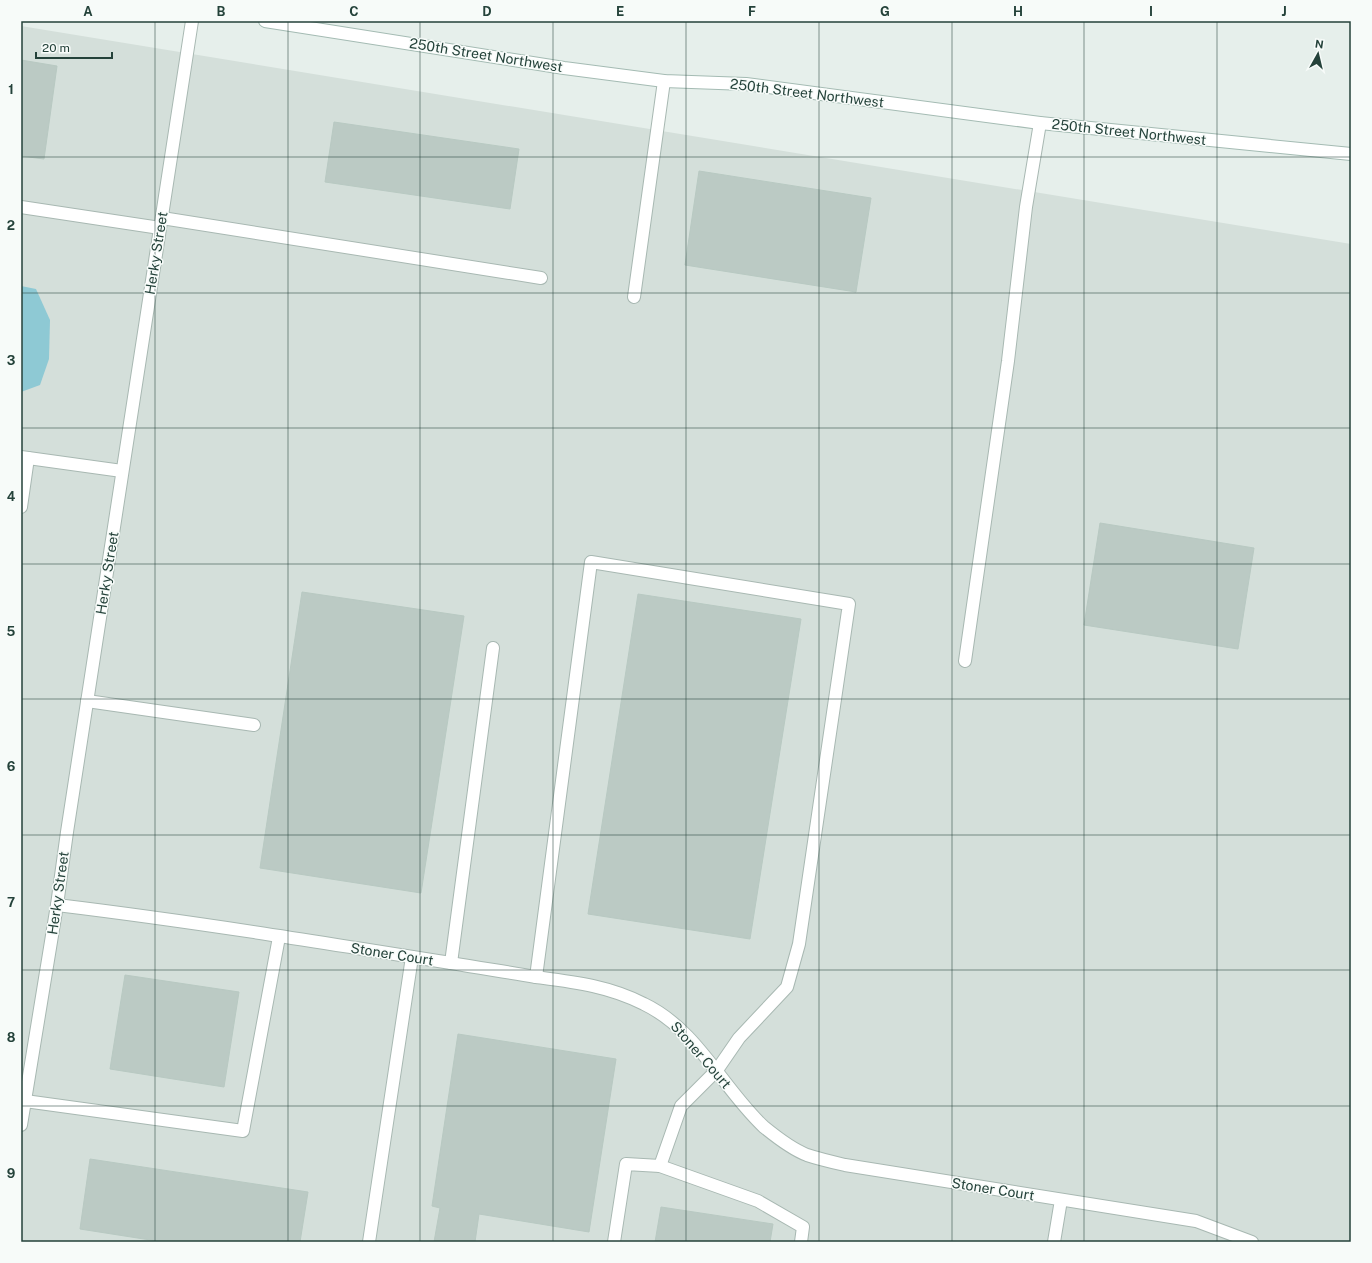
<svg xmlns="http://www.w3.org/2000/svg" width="1372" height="1263" viewBox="0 0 1372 1263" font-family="'Public Sans',sans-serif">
<rect width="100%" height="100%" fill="#e6efeb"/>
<path fill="#d4dfda" d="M21 26 1351 244V1242H21Z"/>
<path fill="#8ec9d4" d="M21 286 36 289 50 320 49 359 40 385 21 392Z"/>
<g fill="#bbcac4" stroke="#b8c9c2">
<path d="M21 60 57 66 44 159 21 156Z"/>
<path d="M334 122 519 149 510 209 325 182Z"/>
<path d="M699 171 871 198 856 292 685 265Z"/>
<path d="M1100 523 1254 548 1238 649 1084 625Z"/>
<path d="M302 592 464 616 421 893 260 868Z"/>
<path d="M638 594 801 619 750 939 588 914Z"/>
<path d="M125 975 239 992 224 1087 110 1069Z"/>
<path d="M458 1034 616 1059 589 1232 479 1214 475 1242H434L440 1208 432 1206Z"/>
<path d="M90 1159 308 1192 300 1242H163L80 1229Z"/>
<path d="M661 1207 773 1224 770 1242H655Z"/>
</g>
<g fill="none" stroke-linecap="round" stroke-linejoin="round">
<g stroke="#a8b8b2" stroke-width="14">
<g id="lane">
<path d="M21 207 160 228"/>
<path d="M162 218 541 278"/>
<path d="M634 297 664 81"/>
<path d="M21 457 122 471"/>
<path d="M21 507 28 458"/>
<path d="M965 661 1008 361 1026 207 1040 123"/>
<path d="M87 701 254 725"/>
<path d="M451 963 493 648"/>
<path d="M536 977 591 562 849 604 799 944 787 987 739 1038 717 1070 681 1106 660 1166"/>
<path d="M25 1101 243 1131 279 937"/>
<path d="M369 1242 412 957"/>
<path d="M614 1242 626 1164 660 1166 758 1201 803 1227 801 1242"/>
<path d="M1054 1242 1061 1200"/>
</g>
</g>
<g stroke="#a8b8b2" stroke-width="14">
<g id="street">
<path d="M57 905C189 921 320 942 451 963 479 968 508 972 536 977 574 982 609 986 644 1004 698 1030 722 1088 764 1127 775 1136 794 1150 807 1155 819 1159 832 1162 845 1165L1196 1221 1252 1242"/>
<path d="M21 1125 57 905 67 832 192 21"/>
</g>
</g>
<g stroke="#a4bbb3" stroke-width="14">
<path id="secondary" d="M265 21 564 68 664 81 746 84 1040 123 1351 154"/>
</g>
<use href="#lane" stroke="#fff" stroke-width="12"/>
<use href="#street" stroke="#fff" stroke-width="12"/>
<use href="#secondary" stroke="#fff" stroke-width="12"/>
</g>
<path fill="none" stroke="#24423a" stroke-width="1" stroke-opacity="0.55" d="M155 21V1242M288 21V1242M420 21V1242M553 21V1242M686 21V1242M819 21V1242M952 21V1242M1084 21V1242M1217 21V1242M21 157H1351M21 293H1351M21 428H1351M21 564H1351M21 699H1351M21 835H1351M21 970H1351M21 1106H1351"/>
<g text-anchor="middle" stroke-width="3" stroke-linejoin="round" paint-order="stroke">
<g font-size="14" fill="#24423a" stroke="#f7fbf9">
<text transform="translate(486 55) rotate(9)" y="5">250th Street Northwest</text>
<text transform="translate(807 93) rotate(7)" y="5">250th Street Northwest</text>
<text transform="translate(1129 132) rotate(6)" y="5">250th Street Northwest</text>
<text transform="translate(156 253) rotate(-81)" y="5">Herky Street</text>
<text transform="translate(107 573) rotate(-81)" y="5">Herky Street</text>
<text transform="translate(58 893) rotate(-82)" y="5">Herky Street</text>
<text transform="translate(392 954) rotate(9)" y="5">Stoner Court</text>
<text transform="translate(701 1055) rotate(49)" y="5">Stoner Court</text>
<text transform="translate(993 1189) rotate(9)" y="5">Stoner Court</text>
</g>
</g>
<rect width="1372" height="1263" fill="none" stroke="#f7fbf9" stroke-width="44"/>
<g transform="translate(1318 54) rotate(8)" stroke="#f7fbf9" stroke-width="3" paint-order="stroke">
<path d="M0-3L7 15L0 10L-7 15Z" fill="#24423a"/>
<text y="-6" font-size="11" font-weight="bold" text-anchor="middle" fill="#24423a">N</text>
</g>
<path d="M36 52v6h76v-6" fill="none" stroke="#24423a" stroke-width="2"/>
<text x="42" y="52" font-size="12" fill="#24423a" stroke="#f7fbf9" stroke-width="3" paint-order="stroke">20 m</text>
<rect x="22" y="22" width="1328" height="1219" fill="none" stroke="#24423a" stroke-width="1.5"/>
<g font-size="13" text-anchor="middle" font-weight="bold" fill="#24423a">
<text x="88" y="16">A</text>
<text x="221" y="16">B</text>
<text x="354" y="16">C</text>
<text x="487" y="16">D</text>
<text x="620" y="16">E</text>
<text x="752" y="16">F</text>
<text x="885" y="16">G</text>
<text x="1018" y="16">H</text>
<text x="1151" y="16">I</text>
<text x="1284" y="16">J</text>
<text x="11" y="94">1</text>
<text x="11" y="230">2</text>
<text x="11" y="365">3</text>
<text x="11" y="501">4</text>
<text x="11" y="636">5</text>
<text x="11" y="771">6</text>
<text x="11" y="907">7</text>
<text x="11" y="1042">8</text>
<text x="11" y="1178">9</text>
</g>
</svg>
